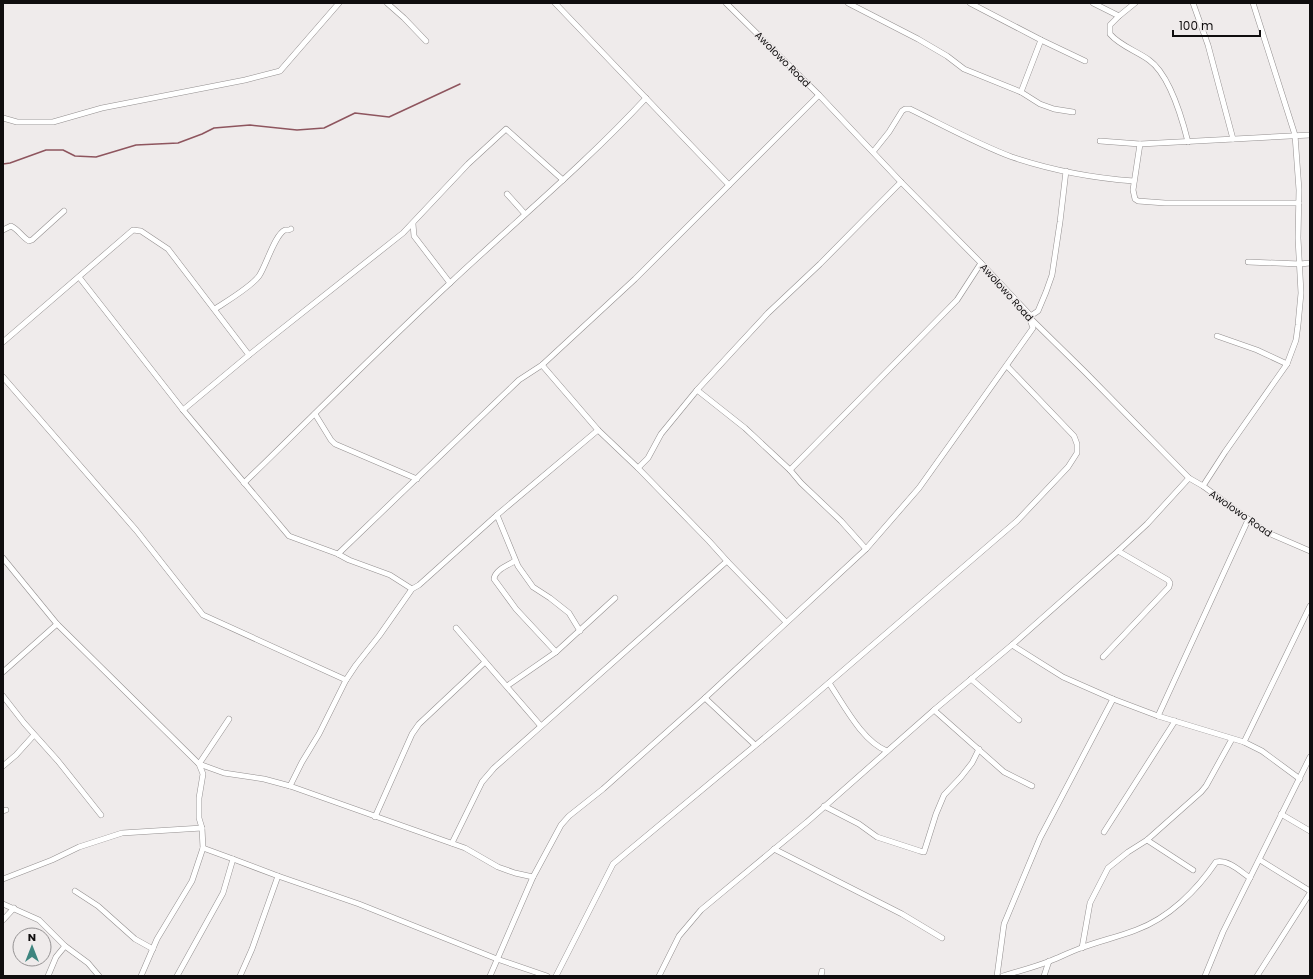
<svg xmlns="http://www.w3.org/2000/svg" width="1313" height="979" viewBox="0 0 1313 979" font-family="Poppins,sans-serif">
<rect width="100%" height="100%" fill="#efebeb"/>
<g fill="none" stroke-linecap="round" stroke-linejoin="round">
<path stroke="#8e555e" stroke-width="1.5" d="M3 164 10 163 46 150H63L75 156 96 157 136 145 178 143 202 134 214 128 250 125 297 130 324 128 355 113 389 117 460 84"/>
<g stroke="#938f8f" stroke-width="6">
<g id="minor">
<path d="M387 3 404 18 426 41"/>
<path d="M555 3 729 185"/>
<path d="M726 3 819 95 901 182 981 263 1030 315 1029 317 1085 372 1189 478 1203 486 1266 532 1310 551"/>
<path d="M848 3 918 39 947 56 964 69 1021 92 1040 104 1054 109 1073 112"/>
<path d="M970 3 1041 40 1085 61"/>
<path d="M1093 3 1119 16"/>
<path d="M1135 3 1119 16 1110 25V34C1120 46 1137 51 1149 60 1170 75 1182 118 1188 142"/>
<path d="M1193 3 1208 45 1233 139"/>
<path d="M1021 92 1041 40"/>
<path d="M3 118 17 122H53L102 108 245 80 280 71 339 3"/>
<path d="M1100 141 1140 144 1310 135"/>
<path d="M1140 144 1133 190 1135 199 1138 201 1165 203H1299"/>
<path d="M873 152 889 132 902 111 905 109H910C943 125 977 144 1012 157 1051 170 1093 178 1134 181"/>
<path d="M507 194 525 214"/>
<path d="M413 224 414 236 450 283"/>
<path d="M3 230 11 226C18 229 22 237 29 241L32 240 64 211"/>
<path d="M1248 262 1300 264 1310 263"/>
<path d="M79 277 183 410 289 536 338 554 349 560 390 575 412 589"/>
<path d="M215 309C227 301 251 287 259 276 266 266 275 234 285 230 285 230 290 230 291 229"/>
<path d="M1217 336 1257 350 1287 364"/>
<path d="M3 342 133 230 141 231 168 249 249 355"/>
<path d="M542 365 598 430 638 468 709 541 727 561 786 622"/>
<path d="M3 377 136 530 203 615 346 680"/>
<path d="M697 390 745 428 790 470 801 483 841 521 866 549"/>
<path d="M183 410 249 355 403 233 468 164 506 129 563 180"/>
<path d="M315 414 331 440 335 444 417 479"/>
<path d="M638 468 648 458 661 434 697 390 731 353 768 313 820 264 901 182"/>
<path d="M790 470 957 300 981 263"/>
<path d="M244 483C313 416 380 348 450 283 516 221 585 164 646 98"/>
<path d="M1203 486 1225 452 1287 364 1296 340 1298 325 1301 293 1298 238 1299 190 1295 135 1253 3"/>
<path d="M497 515 518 566 533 587 550 598 569 613 580 631"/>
<path d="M338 554 519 380 542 365 635 279 819 95"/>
<path d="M3 558 57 624 199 764 203 774 199 798V818L202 828 203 848 192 881 157 939 141 976"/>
<path d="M515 561C508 565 495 570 494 579L516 609 556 652"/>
<path d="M456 628 540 725"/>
<path d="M1012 645 1063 677 1113 699 1158 716 1244 742 1262 751 1300 779"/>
<path d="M1103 657 1169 587 1170 583 1168 580 1118 551"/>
<path d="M3 672 57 624"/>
<path d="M971 679 1019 720"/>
<path d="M829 683C844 705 862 741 887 751"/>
<path d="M507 686 556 652 615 598"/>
<path d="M3 696 24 723 58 761 101 815"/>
<path d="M705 698 755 745"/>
<path d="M934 710 1004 772 1032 786"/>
<path d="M1158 716 1248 520"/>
<path d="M229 719 199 764 224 773 264 779 290 786 465 848 498 867 515 873 533 877"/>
<path d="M1244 742 1310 606"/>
<path d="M3 766 16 755 34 735"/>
<path d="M290 786 302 762 319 734 346 680 356 665 379 636 412 589 419 585 497 515 598 430"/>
<path d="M824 806 859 824 877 837 920 851 924 852 936 814 944 795 961 777 972 763 979 749"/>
<path d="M3 811 6 810"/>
<path d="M1281 814 1310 831"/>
<path d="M375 817 412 734 419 724 485 662"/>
<path d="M1104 832 1175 721"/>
<path d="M1147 840 1193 870"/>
<path d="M452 843 482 782 494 768 727 561"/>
<path d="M203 848 233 859 278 876 359 904 497 959 547 976"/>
<path d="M774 849 902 914 942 938"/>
<path d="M1260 860 1310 891"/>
<path d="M3 879 52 860 79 847 122 833 202 828"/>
<path d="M75 891 98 906 135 939 153 949"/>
<path d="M3 904 39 920 65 946 88 963 99 976"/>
<path d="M3 920 14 908"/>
<path d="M1082 948 1090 903 1108 868 1128 852 1147 840 1201 792 1206 786 1232 739"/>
<path d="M48 976 56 957 65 946"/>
<path d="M177 976 223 893 233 859"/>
<path d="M240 976 252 949 278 876"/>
<path d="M490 976 533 877 561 825 569 816 603 789 705 698 866 549 919 488 1033 328 1029 317 1038 311 1046 292 1052 275 1060 222 1066 171"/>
<path d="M556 976 613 864 626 853 781 724 1017 521 1068 467 1077 453V444L1074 436 1007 366"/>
<path d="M659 976 679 936 701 910 807 822 934 710 1012 645 1118 551 1147 524 1189 478"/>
<path d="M821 976 822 971"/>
<path d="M997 976 1004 924 1040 838 1113 699"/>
<path d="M1003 976C1019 971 1035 967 1050 961 1060 957 1070 952 1081 948 1099 941 1118 937 1136 930 1169 918 1197 890 1216 862 1228 859 1241 872 1250 878"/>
<path d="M1044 976 1049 961"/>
<path d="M1205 976 1223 932 1310 757"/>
<path d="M1257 976 1310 893"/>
</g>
</g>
<use href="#minor" stroke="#fff" stroke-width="5"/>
</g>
<g text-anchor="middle" stroke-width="3" stroke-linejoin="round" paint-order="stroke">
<g font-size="10" fill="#0f0d0e" stroke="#efebeb">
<text transform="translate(783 59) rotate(45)" y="4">Awolowo Road</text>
<text transform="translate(1007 292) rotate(48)" y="4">Awolowo Road</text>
<text transform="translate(1241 513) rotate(35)" y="4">Awolowo Road</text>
</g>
</g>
<rect width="1313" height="979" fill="none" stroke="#0f0d0e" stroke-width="8"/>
<g transform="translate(32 947)"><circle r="19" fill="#efebeb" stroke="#959293"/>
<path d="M0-3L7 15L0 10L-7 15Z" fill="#3e857f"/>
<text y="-6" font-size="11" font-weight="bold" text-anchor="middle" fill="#0f0d0e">N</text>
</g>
<path d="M1173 30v6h87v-6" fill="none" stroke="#0f0d0e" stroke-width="2"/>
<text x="1179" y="30" font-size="12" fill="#0f0d0e" stroke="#efebeb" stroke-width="3" paint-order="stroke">100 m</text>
</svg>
